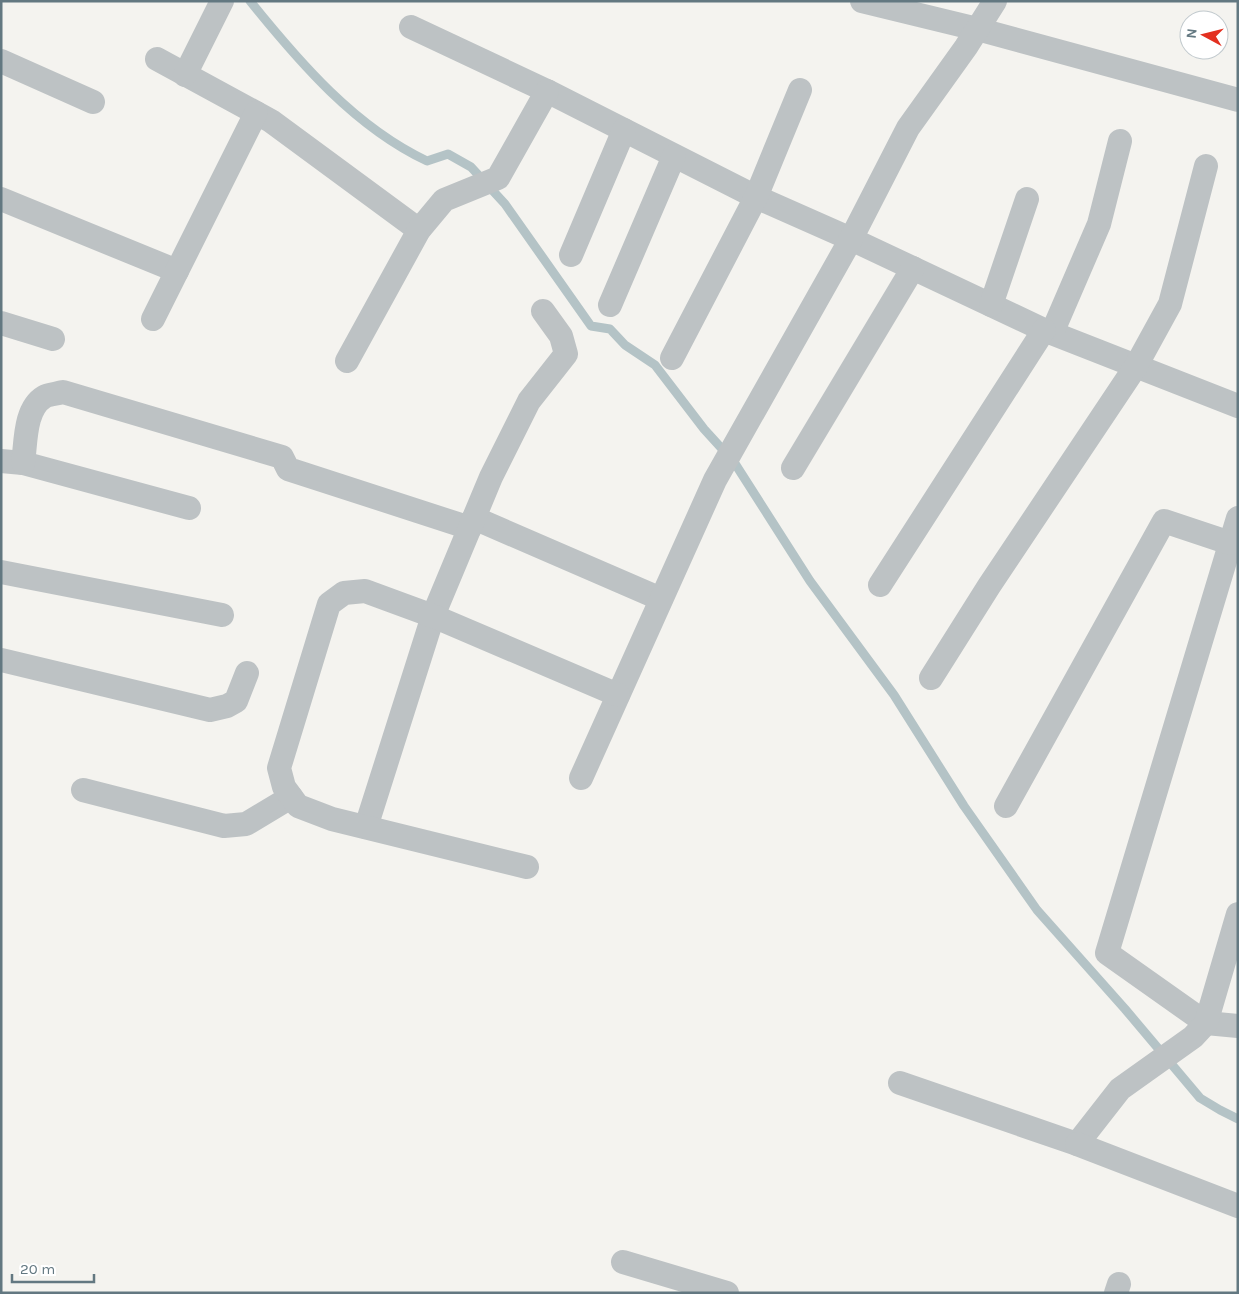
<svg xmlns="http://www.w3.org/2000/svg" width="1239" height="1294" viewBox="0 0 1239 1294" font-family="Karla,sans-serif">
<rect width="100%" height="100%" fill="#f4f3ef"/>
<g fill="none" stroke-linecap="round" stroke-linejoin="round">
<path stroke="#b4c3c6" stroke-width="9" d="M250 1C300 63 355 127 427 161L448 154 471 167 505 204 591 326 610 329 625 345 655 365 704 429 734 462 810 581 894 695 964 806 1037 910 1125 1009 1200 1098 1220 1110 1238 1119"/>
<g stroke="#bdc2c4" stroke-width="24">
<path d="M862 1 977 29 1238 100"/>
<path d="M411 27 547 91 756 197 851 239 1044 330 1238 406"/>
<path d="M157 59 271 121 419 230"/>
<path d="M1 61 93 102"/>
<path d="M185 75 222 1"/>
<path d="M1 199 177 271"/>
<path d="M571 255 624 130"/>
<path d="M610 305 674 156"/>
<path d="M991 305 1027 199"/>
<path d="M153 319 256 113"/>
<path d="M1 323 53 339"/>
<path d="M1052 333 1099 224 1120 141"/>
<path d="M672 358 756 197 800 90"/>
<path d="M347 361 419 230 444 200 498 178 547 91"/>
<path d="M1 461 23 463 189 508"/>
<path d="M23 463C26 444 24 409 44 397 49 394 57 394 63 392L282 457 288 469 470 528"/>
<path d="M793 468 913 268"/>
<path d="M474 518 661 599"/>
<path d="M1238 518 1107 953 1206 1023 1238 1026"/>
<path d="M1 572 222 615"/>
<path d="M880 585 1044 330"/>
<path d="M1 660 210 710 227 706 236 701 247 673"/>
<path d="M931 678 989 586 1136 366 1170 304 1206 166"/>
<path d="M581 778 715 480 851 239 908 128 966 47 995 1"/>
<path d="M83 790 224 826 246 824 291 797"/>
<path d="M1006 806 1164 521 1230 543"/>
<path d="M366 827 433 616 491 477 529 401 566 354 561 336 543 311"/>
<path d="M527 867 332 819 298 806 284 787 279 768 329 604 344 593 365 591 433 616 618 695"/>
<path d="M900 1083 1077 1144 1120 1089 1193 1037 1206 1023 1238 914"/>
<path d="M1077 1144 1238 1206"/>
<path d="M623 1262 727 1293"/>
<path d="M1116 1293 1119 1284"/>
</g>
</g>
<rect width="1239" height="1294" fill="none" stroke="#637881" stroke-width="5"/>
<g transform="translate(1204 35) rotate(277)"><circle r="24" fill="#ffffff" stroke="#c1c9cd"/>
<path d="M0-4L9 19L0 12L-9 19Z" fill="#e33020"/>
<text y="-8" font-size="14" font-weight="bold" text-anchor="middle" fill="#637881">N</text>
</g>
<path d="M12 1274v8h82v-8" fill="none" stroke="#637881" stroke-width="2.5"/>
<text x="20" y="1274" font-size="15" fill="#637881" stroke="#ffffff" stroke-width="4" paint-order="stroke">20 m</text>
</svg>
